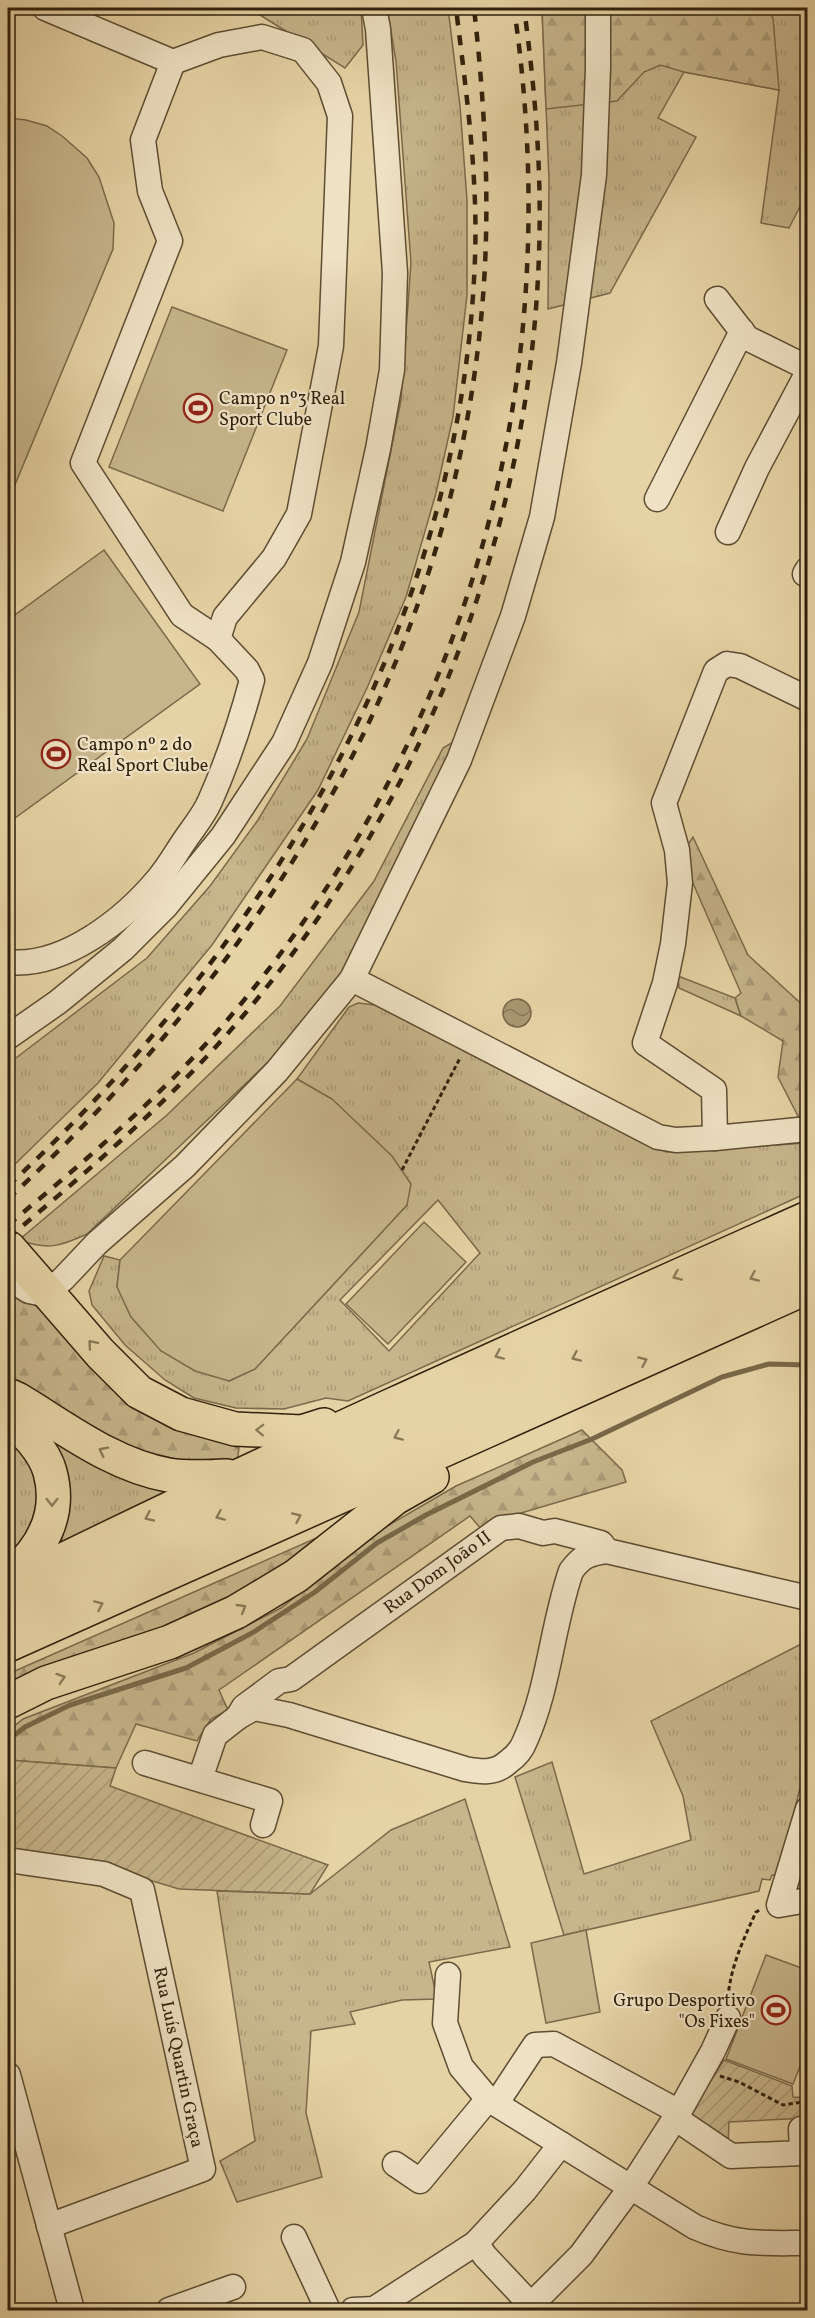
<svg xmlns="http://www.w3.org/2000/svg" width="815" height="2318" viewBox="0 0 815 2318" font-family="Vollkorn,serif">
<defs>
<pattern id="grass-tufts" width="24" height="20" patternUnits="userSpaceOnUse" patternTransform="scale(1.5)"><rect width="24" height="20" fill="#c7b58b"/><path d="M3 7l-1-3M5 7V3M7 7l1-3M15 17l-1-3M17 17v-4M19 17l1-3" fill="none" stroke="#ab9b77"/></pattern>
<pattern id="forest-firs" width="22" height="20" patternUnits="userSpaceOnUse" patternTransform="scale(1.5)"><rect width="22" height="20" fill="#c7b58b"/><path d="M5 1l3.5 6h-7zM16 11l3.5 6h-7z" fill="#ab9b77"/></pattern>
<pattern id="garden-furrows" width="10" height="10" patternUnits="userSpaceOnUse" patternTransform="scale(1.5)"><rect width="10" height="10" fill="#c7b58b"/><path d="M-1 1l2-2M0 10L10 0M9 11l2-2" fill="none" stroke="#ab9b77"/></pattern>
<pattern id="water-waves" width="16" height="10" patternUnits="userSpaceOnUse" patternTransform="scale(1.5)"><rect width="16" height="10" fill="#a89671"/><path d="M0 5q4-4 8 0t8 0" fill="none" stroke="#897a5b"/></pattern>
</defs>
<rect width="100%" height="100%" fill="#e6d3a5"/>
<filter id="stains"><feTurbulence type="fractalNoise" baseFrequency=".00333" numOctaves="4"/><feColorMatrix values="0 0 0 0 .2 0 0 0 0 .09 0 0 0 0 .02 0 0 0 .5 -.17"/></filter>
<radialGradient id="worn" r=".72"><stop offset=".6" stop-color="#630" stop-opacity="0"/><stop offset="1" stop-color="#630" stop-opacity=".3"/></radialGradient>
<g fill="url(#grass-tufts)" stroke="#7b6a4b" stroke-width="1.5" fill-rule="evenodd">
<path d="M251 8H361L363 45 345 68 252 10Z"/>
<path d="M387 8H448L460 106 467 200V295L453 417 436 493 406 597 367 688 318 790 212 945 98 1083 8 1171V1064L147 958 210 886 258 820 307 739 359 612 401 400 411 263 396 61Z"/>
<path d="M542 8H807V193L789 228 761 223 779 90 684 72 658 118 696 137 610 293 548 309 549 180Z"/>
<path d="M463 736 337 985 301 1031 87 1234C59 1247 48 1250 19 1240L167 1115 280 1006 374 881 443 748Z"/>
<path d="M678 976 735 998 741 1016 679 988Z"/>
<path d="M358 1003 375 1005 666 1152 807 1143V1193L348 1401 326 1398 284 1409 236 1408 194 1398 165 1380 125 1345 92 1305 89 1291 104 1256 120 1260 117 1287 229 1381 255 1369 407 1205 332 1099 297 1079 349 1007ZM438 1200 480 1253 389 1351 340 1300Z"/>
<path d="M39 1420 182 1494 59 1553 68 1510Z"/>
<path d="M8 1433 39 1470 41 1525 8 1569Z"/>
<path d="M807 1641V1760L778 1876 772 1875 770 1880 762 1879 759 1891 564 1935 515 1777 552 1762 584 1874 691 1840 683 1796 651 1721Z"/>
<path d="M465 1799 510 1947 429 1962 437 1999 402 2000 350 2012 355 2024 311 2031 306 2113 322 2177 237 2202 220 2161 255 2141 217 1891 310 1894 391 1830Z"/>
</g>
<g fill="url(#forest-firs)" stroke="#7b6a4b" stroke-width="1.5">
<path d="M542 8H766L773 18 779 90 684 72 660 65 644 72 617 101 546 109Z"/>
<path d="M693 837 748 955 807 1009V1120H800L778 1077 783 1041 741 1016 735 998 741 993 685 865 687 846Z"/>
<path d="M8 1282 49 1306 173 1424 239 1448 237 1462 204 1466 131 1448 33 1393 8 1382Z"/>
<path d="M582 1430 622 1470 626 1482 511 1516 482 1530 470 1516 219 1690 228 1710 211 1719 197 1741 136 1724 116 1768 8 1760V1731L23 1719 194 1653 281 1608 377 1532 456 1486Z"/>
<path d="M321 1536 240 1603 8 1695V1674Z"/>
</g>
<g fill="url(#garden-furrows)" stroke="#7b6a4b" stroke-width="1.5">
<path d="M8 1760 116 1768 110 1786 328 1865 310 1894 179 1889 106 1867 8 1853Z"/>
<path d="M724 2060 792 2086 793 2097 807 2098V2118L729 2122 728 2148 685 2120Z"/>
</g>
<g fill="#c7b58b" stroke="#7b6a4b" stroke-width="1.5">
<path d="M8 118 26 120 47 126 62 136 87 158 99 177 114 223 113 249 14 487 8 494Z"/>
<path d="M172 307 287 350 223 511 109 467Z"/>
<path d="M104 550 200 684 8 823V620Z"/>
<path d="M297 1079 332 1099 392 1156 411 1184 407 1205 255 1369 229 1381 195 1371 161 1351 131 1317 117 1287 120 1260Z"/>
<path d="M424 1222 466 1262 388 1344 346 1304Z"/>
<path d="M586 1930 600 2012 546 2023 531 1943Z"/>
<path d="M766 1955 807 1970V2049L793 2084 726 2059Z"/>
</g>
<circle fill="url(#water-waves)" stroke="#786748" stroke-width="1.5" cx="517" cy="1013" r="14"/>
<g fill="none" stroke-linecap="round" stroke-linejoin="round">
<path stroke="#786748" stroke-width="5" d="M8 1740 25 1727 70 1705 186 1668 252 1633 315 1592 377 1543 426 1515 533 1462 592 1439 722 1377 769 1364 808 1365"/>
<g stroke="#5d4d32" stroke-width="27">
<g id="minor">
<path d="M45 8 173 62 219 45 262 37 303 50 329 83 340 116 331 346 299 514 274 558 225 617 218 639"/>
<path d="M717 299 747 338 808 368"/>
<path d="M657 499 742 331"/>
<path d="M728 532 757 468 808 372"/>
<path d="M805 574 808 569"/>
<path d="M808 699 740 666 727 664 716 671 664 803 677 850 680 883 673 944 665 983 645 1043 714 1090 715 1138 808 1129"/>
<path d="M8 962C64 968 125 919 159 878 169 866 176 853 185 840 193 828 204 815 210 801 227 763 241 721 252 680L247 670 218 639 182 615 83 463 170 241 150 191 143 140 173 62"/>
<path d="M352 979 658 1137 676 1140 715 1138"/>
<path d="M8 1037 58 1002 123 949 166 906 223 836 284 743 320 663 353 562 378 449 392 370 395 273 378 29 374 8"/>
<path d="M11 1252 9 1266 18 1284 29 1291 39 1293 48 1292 63 1279 97 1243 185 1166 277 1071 352 979 459 760 513 616 542 517 569 363 594 175 598 68V8"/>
<path d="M238 1717 254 1708 289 1715 465 1769C481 1772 495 1774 508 1762 515 1757 522 1749 525 1741 549 1688 552 1626 571 1571 581 1557 589 1553 607 1551"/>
<path d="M145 1763 270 1801 263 1825"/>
<path d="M200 1779 215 1735 238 1717 244 1707 279 1681 291 1679 501 1528 519 1526 543 1533 555 1531 601 1543 607 1551 808 1598"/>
<path d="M808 1809 779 1905 808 1900"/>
<path d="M8 1860 104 1874 142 1890 203 2169 49 2226"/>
<path d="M448 1975 445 2023 461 2067 488 2099 695 2227C738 2246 762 2243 808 2243"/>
<path d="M8 2075 72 2310"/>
<path d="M496 2104 535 2045 554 2044 679 2112"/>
<path d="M675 2118 731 2156 802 2153 801 2129"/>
<path d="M395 2164 420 2181 488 2099"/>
<path d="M294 2237 328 2310"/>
<path d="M532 2306 485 2256 476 2243 525 2190 561 2144"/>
<path d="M169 2310 233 2287"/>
<path d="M353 2310 374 2309 476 2243"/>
<path d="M526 2310 581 2255 631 2187 679 2112 713 2051 728 2018"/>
</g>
</g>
<g stroke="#2f200b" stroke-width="36">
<g id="highway">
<path d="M9 1248 100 1353 139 1392 181 1414 235 1429 302 1432 324 1425"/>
<path d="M8 1395 17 1399C64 1427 112 1465 168 1475 187 1478 208 1477 227 1476"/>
<path d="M8 1416C24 1431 44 1450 50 1472 62 1516 41 1551 8 1578"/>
<path d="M8 1587C271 1457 539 1338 808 1218"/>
<path d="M8 1611 808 1253"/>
<path d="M8 1645 808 1287"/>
<path d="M8 1702 46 1683 170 1642 236 1612 296 1576 395 1498 432 1477"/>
</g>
</g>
<g stroke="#2f200b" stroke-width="3" stroke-dasharray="4.5 3" stroke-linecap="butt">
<path d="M402 1170 460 1058"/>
<path d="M728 1998C730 1968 744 1938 756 1912L760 1910"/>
<path d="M720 2076 739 2082 783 2105 808 2101"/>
</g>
<use href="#minor" stroke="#efe2c4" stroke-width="24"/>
<use href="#highway" stroke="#e6d3a5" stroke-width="33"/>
<g stroke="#2f200b" stroke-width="4.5" stroke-dasharray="10 10" stroke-linecap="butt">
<path d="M8 1186C270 944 462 622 475 258 478 174 466 91 456 8"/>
<path d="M8 1199C266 961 451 664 482 309 491 208 485 107 474 8"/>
<path d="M8 1225C90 1157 172 1087 240 1005 475 721 567 371 514 8"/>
<path d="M8 1238C93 1167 177 1095 248 1010 425 799 530 530 539 254 542 171 535 89 524 8"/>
</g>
</g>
<defs><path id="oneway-chevron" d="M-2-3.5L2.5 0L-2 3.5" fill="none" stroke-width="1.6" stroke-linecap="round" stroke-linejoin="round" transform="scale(1.5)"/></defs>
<g stroke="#8a7a58">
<use href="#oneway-chevron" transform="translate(677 1276) rotate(156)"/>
<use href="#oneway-chevron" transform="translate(754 1277) rotate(156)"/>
<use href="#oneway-chevron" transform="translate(92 1344) rotate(-130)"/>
<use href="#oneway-chevron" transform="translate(499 1355) rotate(156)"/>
<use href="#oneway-chevron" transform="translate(576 1357) rotate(156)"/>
<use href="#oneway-chevron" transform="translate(643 1361) rotate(-24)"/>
<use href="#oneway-chevron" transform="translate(260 1430) rotate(-178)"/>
<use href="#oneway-chevron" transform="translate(398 1436) rotate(156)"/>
<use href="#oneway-chevron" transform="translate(103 1451) rotate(-153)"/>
<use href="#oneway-chevron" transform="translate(52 1502) rotate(90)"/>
<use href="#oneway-chevron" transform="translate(220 1516) rotate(156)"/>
<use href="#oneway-chevron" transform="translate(149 1517) rotate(155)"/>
<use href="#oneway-chevron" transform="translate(297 1517) rotate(-24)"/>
<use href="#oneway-chevron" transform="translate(99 1605) rotate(-24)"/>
<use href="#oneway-chevron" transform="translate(242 1608) rotate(-30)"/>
<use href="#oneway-chevron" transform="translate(61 1678) rotate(-18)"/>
</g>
<defs>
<g id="stadium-ring" transform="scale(1.5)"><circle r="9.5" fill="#efe2c4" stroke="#8f2418" stroke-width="1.5"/><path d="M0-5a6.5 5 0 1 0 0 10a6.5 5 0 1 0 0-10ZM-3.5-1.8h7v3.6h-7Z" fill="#8f2418"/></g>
</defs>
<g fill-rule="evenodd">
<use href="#stadium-ring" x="198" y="408"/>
<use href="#stadium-ring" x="56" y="754"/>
<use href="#stadium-ring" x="776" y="2010"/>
</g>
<g text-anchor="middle" stroke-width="4.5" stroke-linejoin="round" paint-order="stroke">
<g font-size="18" fill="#2f200b" stroke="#efe2c4" text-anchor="start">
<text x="219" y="404">Campo nº3 Real<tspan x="219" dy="21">Sport Clube</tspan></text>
<text x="77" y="750">Campo nº 2 do<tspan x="77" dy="21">Real Sport Clube</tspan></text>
<text x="755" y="2006" text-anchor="end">Grupo Desportivo<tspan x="755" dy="21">"Os Fixes"</tspan></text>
</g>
<g font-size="18" fill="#2f200b" stroke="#efe2c4">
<text transform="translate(437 1572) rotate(-36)" y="6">Rua Dom João II</text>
<text transform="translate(179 2057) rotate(78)" y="6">Rua Luís Quartin Graça</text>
</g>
</g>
<rect width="815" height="2318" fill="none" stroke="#e6d3a5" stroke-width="30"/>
<rect x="9" y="9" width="797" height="2300" fill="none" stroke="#2f200b" stroke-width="3"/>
<rect x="15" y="15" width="785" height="2288" fill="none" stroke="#2f200b" stroke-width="1.5"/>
<rect width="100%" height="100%" filter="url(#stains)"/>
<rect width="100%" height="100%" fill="url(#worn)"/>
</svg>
